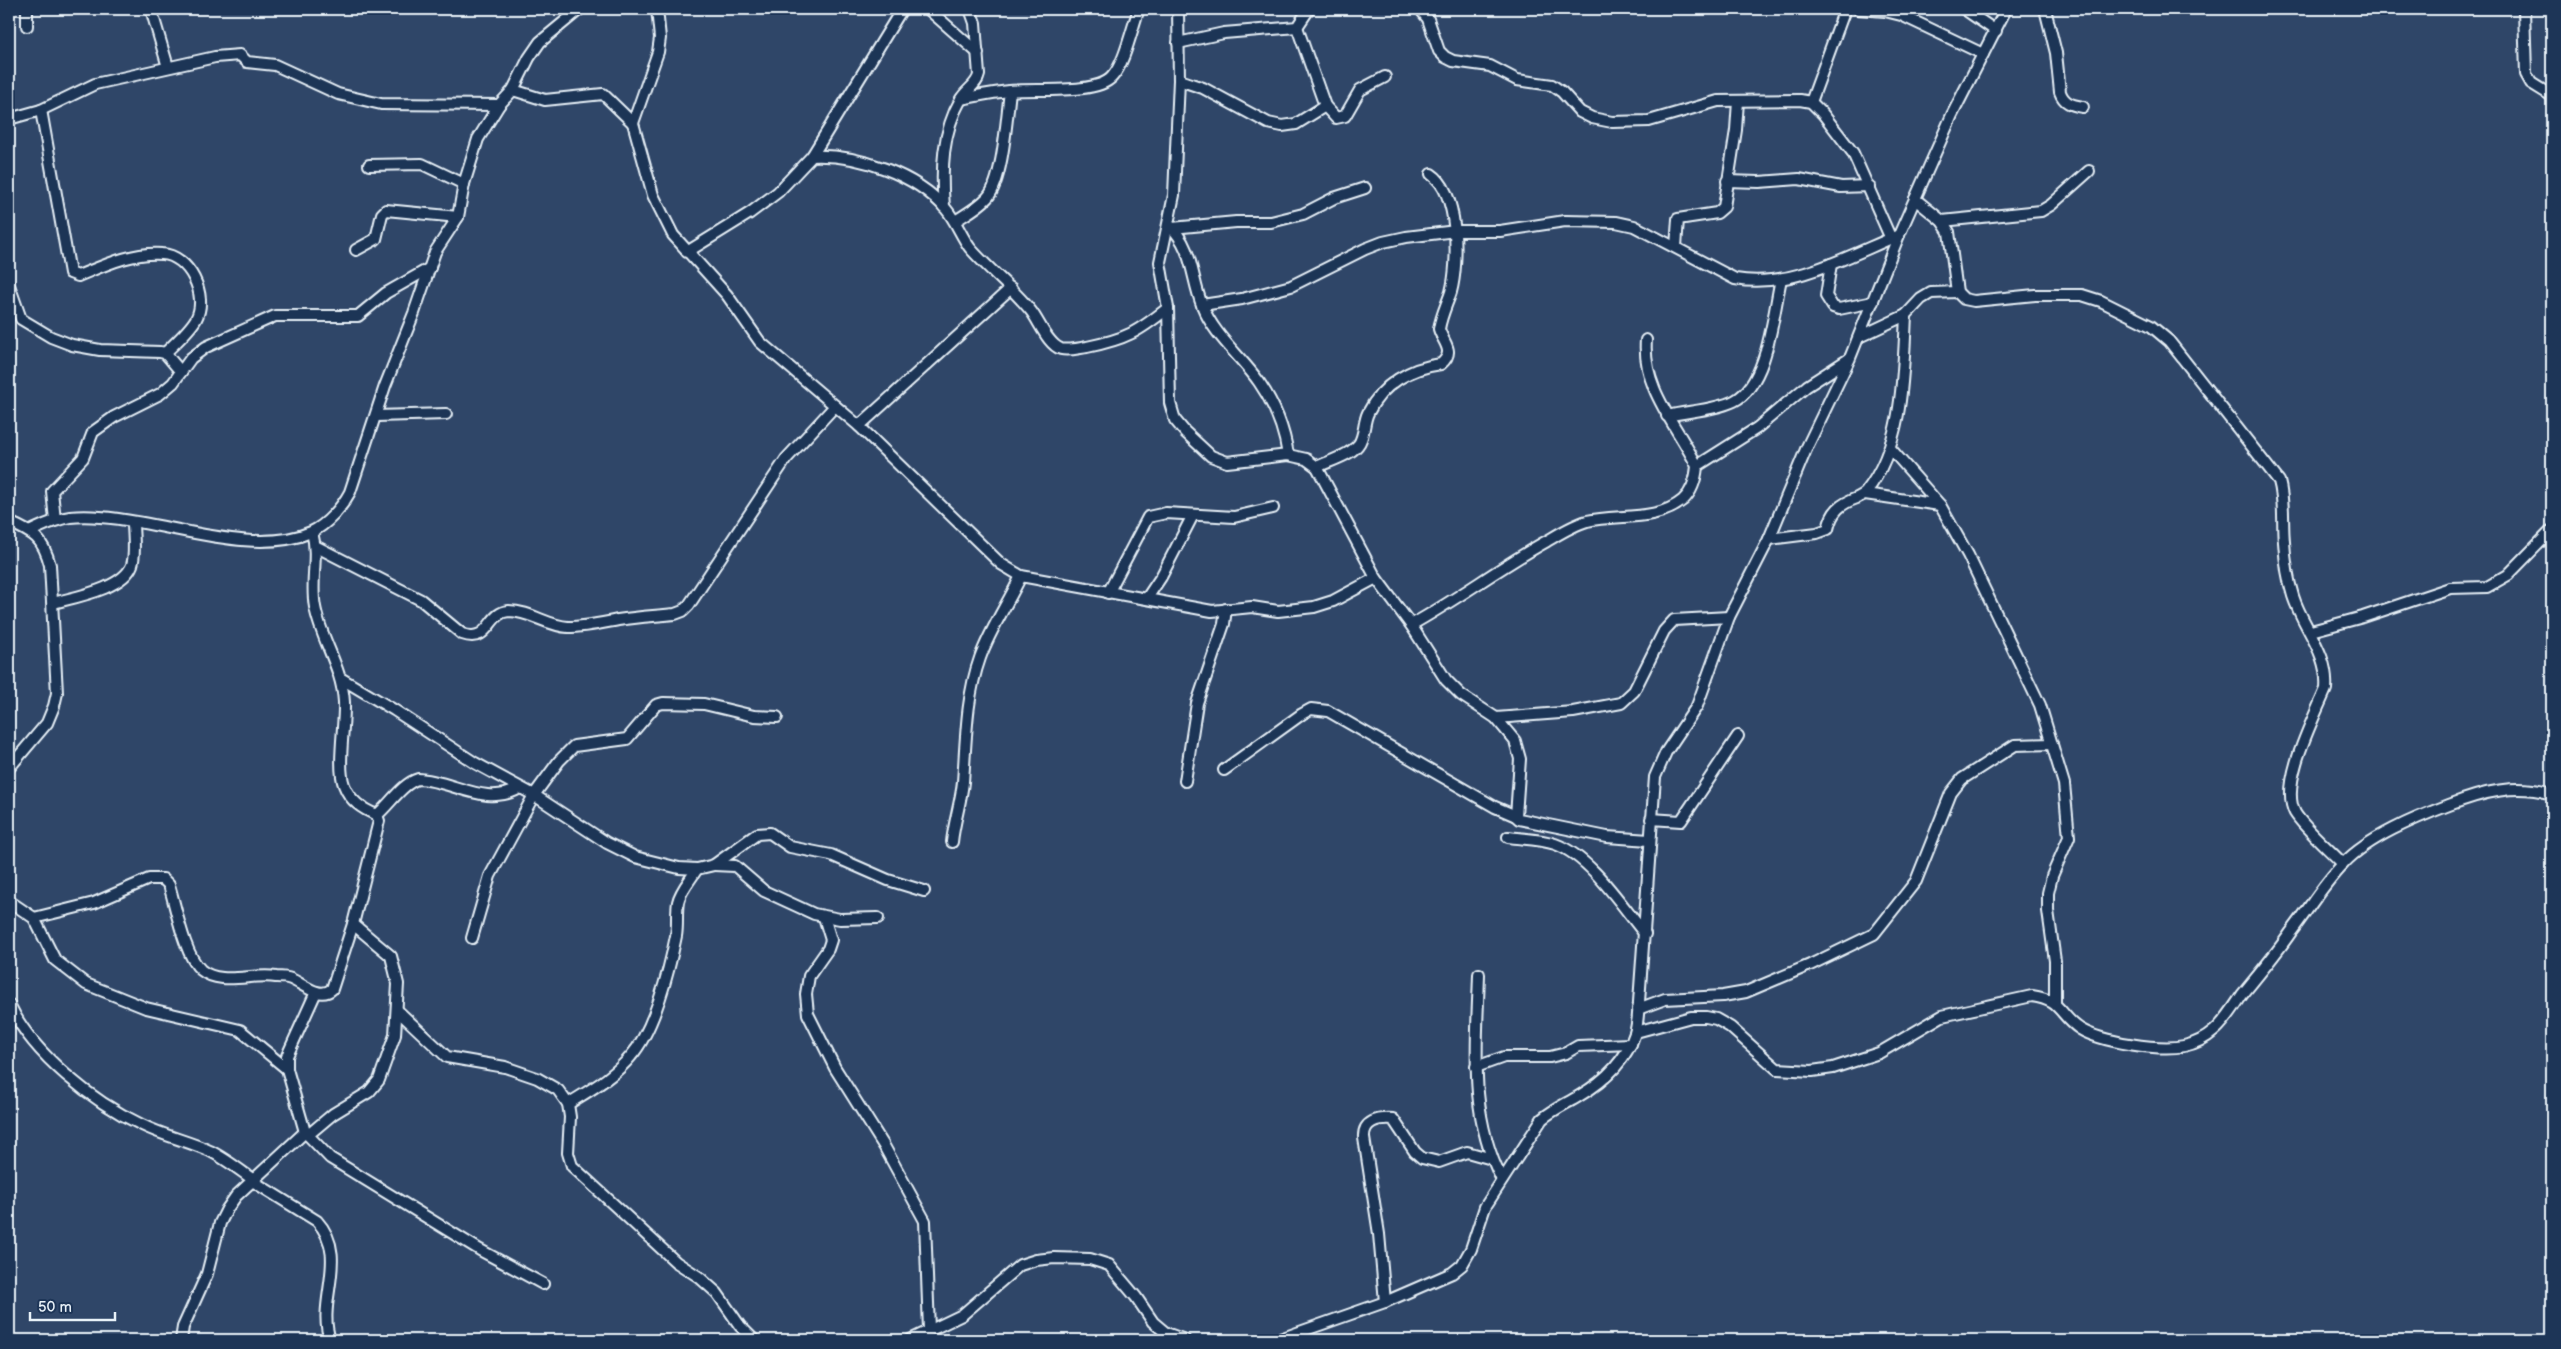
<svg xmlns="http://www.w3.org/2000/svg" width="2561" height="1349" viewBox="0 0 2561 1349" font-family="'Balsamiq Sans',sans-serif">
<rect width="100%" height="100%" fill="#2f4668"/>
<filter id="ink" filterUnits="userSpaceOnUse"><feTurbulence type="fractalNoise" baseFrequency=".02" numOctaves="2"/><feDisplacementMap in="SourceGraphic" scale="10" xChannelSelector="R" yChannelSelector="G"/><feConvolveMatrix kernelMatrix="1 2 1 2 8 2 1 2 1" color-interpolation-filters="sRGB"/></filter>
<g filter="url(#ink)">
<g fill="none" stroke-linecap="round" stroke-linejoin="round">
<g stroke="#e8f1f8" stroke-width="14">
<g id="street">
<path d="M27 9V26"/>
<path d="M151 9 168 67"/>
<path d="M657 9 660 38 658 52 633 123 653 195 673 235 727 295 760 342 859 426 1001 564 1021 576 1212 611 1252 607 1278 611 1314 607 1333 601 1376 578"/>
<path d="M928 9 978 53"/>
<path d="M1178 9 1179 80 1174 195 1160 262 1168 308 1170 403 1175 420 1185 432 1211 456 1227 462 1288 455 1306 459 1317 467 1376 578 1411 625 1446 680 1461 695 1496 718 1515 741 1520 759 1516 816 1519 819 1607 837 1649 840"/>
<path d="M1420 9 1428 19 1439 51 1445 57 1453 61 1490 66 1517 80 1552 85 1562 92 1580 112 1592 118 1612 122 1649 121 1718 101 1800 100 1811 102 1823 114 1853 153 1891 239"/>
<path d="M1858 9 1885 11 1901 15 1983 54"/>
<path d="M1964 9 1996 31"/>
<path d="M2045 9 2056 53 2060 92C2064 103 2071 105 2083 107"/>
<path d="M2524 9 2526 74 2531 83 2552 96"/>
<path d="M1297 27 1325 106 1336 118 1345 116 1360 90 1385 77"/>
<path d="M1178 43 1224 33 1297 27 1309 9"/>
<path d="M1179 80 1203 88 1268 123 1282 126 1296 124 1325 106"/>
<path d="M513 90 545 100 603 94 633 123"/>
<path d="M961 99C977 96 994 92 1010 91 1034 88 1096 95 1112 77 1125 63 1132 27 1139 9"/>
<path d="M1811 102 1845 9"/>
<path d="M41 110 70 273 78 276C105 265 132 252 162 254 189 255 209 296 196 319 189 331 175 343 165 353"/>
<path d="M9 119 41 110 95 84 215 57 240 55 247 62 275 65 338 94 381 104 499 105"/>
<path d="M812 156 902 9"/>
<path d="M369 165 422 164 464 184"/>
<path d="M1727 181 1759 182 1799 179 1841 187 1869 186"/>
<path d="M1915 199 1942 221 1949 232 1957 292 1964 299 1974 301 2035 295H2082L2101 301 2151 326 2169 341 2279 481C2285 502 2282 521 2284 542 2285 559 2288 580 2293 596 2303 628 2329 653 2326 689 2314 718 2279 784 2295 813 2304 828 2330 850 2343 864"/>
<path d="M944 207C941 170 942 132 961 99 966 90 977 85 979 75L975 23 970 9"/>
<path d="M955 221C966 214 979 207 987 198 1003 182 1007 114 1010 91"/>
<path d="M1942 221 2041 211 2051 205 2089 171"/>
<path d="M1169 225C1193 247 1191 277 1202 305 1214 336 1240 355 1259 382 1275 405 1284 427 1288 455"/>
<path d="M1172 228 1236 222H1271L1303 214 1334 198 1365 188"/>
<path d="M1676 247 1678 219 1717 213 1724 207 1736 130 1738 101"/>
<path d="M356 250 376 239 382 214 386 210 458 217"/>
<path d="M687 252 750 213 778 192 812 156C857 154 916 174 946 209 956 221 961 236 970 248 989 270 1013 288 1031 311 1039 321 1048 345 1061 349 1069 351 1079 348 1087 347 1126 339 1138 332 1168 308"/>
<path d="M1831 264 1826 296 1833 307 1839 309 1873 302"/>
<path d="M9 285 21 319 51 337 72 345 100 350 160 352 165 353 181 372"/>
<path d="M1202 305 1242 299 1291 286 1365 249 1383 242 1406 237 1456 231H1500L1565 221 1616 222 1634 226 1735 279C1791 289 1848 256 1899 235"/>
<path d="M1859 337 1906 315 1921 299 1931 293 1957 292"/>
<path d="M376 416 446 414"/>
<path d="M1667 416C1688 411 1715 410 1734 401 1768 384 1773 314 1781 279"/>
<path d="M859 426 1011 288"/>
<path d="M1890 448 1940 505 1968 555 2040 705 2064 784 2069 837 2052 876 2048 893V911L2055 961V1003"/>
<path d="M1697 466 1757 428 1807 386 1849 359"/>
<path d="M1317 467C1329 461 1349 456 1358 445 1365 437 1363 423 1368 413 1382 384 1410 368 1441 364 1456 351 1443 343 1439 329 1441 316 1447 304 1451 292 1459 262 1459 192 1431 174"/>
<path d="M1865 494 1940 505"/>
<path d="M55 520 52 491 83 458 93 432 114 417 160 394 173 383 191 358 206 347 275 316H358L386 293 430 268"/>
<path d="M9 522C34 533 43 538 50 565L57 693 54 706 47 723 9 768"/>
<path d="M31 531C44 525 56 519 70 517 142 510 244 561 311 532 327 525 342 507 350 492L385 386 414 313 435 252 458 217 464 184 478 139 499 105 513 90 529 58 540 42 580 9"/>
<path d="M1769 539 1817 533 1828 529C1832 511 1840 504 1857 498 1860 496 1864 495 1866 492 1904 443 1903 374 1906 315"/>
<path d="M317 547 421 600 462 634C491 644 487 612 509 611 530 611 548 626 568 627 585 627 602 623 618 620 637 617 656 616 675 614L683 611 689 605 786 459 835 406"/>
<path d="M1108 593 1148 517 1166 513 1234 517 1273 508"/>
<path d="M1147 598 1161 577 1193 515"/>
<path d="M53 603C75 597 123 589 132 565 136 553 133 535 133 522"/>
<path d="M1411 625C1458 599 1500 567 1547 541 1559 534 1573 525 1587 521 1618 514 1657 522 1683 500 1693 491 1696 478 1697 466 1677 425 1642 389 1646 340"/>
<path d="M2311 631 2363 617 2450 588 2487 587 2508 575 2552 530"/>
<path d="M342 679 394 710 475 763 534 795 607 843 635 857 679 868 697 869 714 865 757 834 770 833 790 847 831 855 888 880 924 891"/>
<path d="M1496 718 1573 712 1621 703 1634 691 1664 631 1674 620 1729 617"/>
<path d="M1224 770 1302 714 1311 709 1328 711 1495 807 1516 816"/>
<path d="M1185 781 1197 703 1224 624 1226 609"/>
<path d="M377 815C389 805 403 783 418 779 452 780 486 808 520 788"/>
<path d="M1651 819 1681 821 1738 736"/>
<path d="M1508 837C1523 839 1541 839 1555 844 1590 856 1622 906 1645 934"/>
<path d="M952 842C954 822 961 802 963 782 966 741 966 697 980 658 990 630 1008 603 1021 576"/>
<path d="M714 865 735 866 764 891 814 914 840 919 878 918"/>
<path d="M9 901 34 918 55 960 86 984 146 1008 240 1030 287 1069"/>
<path d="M824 917 831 940 828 949 809 976 806 994 808 1014 835 1068 884 1146 925 1221 929 1330"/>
<path d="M34 918 94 903 149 879H163L169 885C176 907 184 955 201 970 220 986 253 973 276 977 281 977 286 977 291 979 303 984 320 1000 332 989L353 924 379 821 377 815C362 809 350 801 344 785 337 766 345 724 344 702 342 667 321 640 315 607 310 582 319 557 312 532"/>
<path d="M472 938 490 876 534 795 559 761 574 746 627 739 656 705 663 703 704 704 754 716 777 717"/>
<path d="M1479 974C1477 1046 1468 1113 1502 1180"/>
<path d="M316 992 287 1056V1069L305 1132 330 1158 480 1250 543 1284"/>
<path d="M9 1004C33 1055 93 1102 142 1125 164 1136 188 1141 210 1151 226 1159 241 1171 255 1181"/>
<path d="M1638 1009 1665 999 1723 996 1746 992 1810 965 1874 934 1916 881 1951 793 1962 779 2015 745 2052 744"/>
<path d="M397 1010 447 1057 505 1067 537 1078 558 1090 568 1104 570 1117 568 1153 572 1166 676 1262 699 1277 717 1293 740 1326 754 1340"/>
<path d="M1636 1032 1691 1017H1706L1716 1019 1730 1027 1777 1069 1812 1071 1833 1068 1879 1053 1942 1016 2032 996C2062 1000 2059 1015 2080 1029 2101 1042 2160 1051 2184 1046 2194 1044 2206 1038 2214 1031 2225 1022 2234 1007 2242 995 2259 974 2276 954 2291 932 2309 909 2323 884 2344 863 2369 837 2415 818 2449 805 2483 792 2516 783 2552 794"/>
<path d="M1476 1067 1504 1057H1550L1566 1053 1578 1046 1631 1044"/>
<path d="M568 1104C590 1090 614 1077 631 1056 654 1030 669 971 676 936 678 925 676 913 678 902 680 891 691 879 697 869"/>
<path d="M308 1135 333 1114 369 1092 379 1080 395 1035 398 984 391 956 353 924"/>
<path d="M254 1182 317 1221C350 1257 316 1300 330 1340"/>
<path d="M1385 1302 1379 1234 1364 1138C1363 1121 1378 1118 1393 1119L1415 1152 1422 1158 1439 1162 1467 1152 1492 1159"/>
<path d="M181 1340 183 1327 207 1274 220 1223 227 1209 236 1196 305 1132"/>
<path d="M910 1340 962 1315 1020 1265 1036 1260 1054 1258 1090 1259 1109 1265 1136 1297 1153 1322 1166 1333 1185 1340"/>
<path d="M1277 1340 1385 1302 1452 1273 1462 1265 1471 1249 1485 1207 1542 1119C1554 1109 1566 1104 1579 1096 1603 1082 1626 1061 1635 1033 1638 1024 1638 1012 1639 1002L1655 777 1666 752 1697 706 1729 617 1769 539 1807 447 1850 358 1899 235 1952 115 2006 9"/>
</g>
</g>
<use href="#street" stroke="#1d3557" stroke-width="10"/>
</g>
</g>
<rect width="2561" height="1349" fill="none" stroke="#1d3557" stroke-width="30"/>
<rect x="15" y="15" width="2531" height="1319" fill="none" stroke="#e8f1f8" stroke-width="2" filter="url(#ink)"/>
<path d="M30 1312v8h85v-8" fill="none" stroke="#e8f1f8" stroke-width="2.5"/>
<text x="38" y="1312" font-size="15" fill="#e8f1f8" stroke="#1d3557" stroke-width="4" paint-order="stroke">50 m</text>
</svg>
